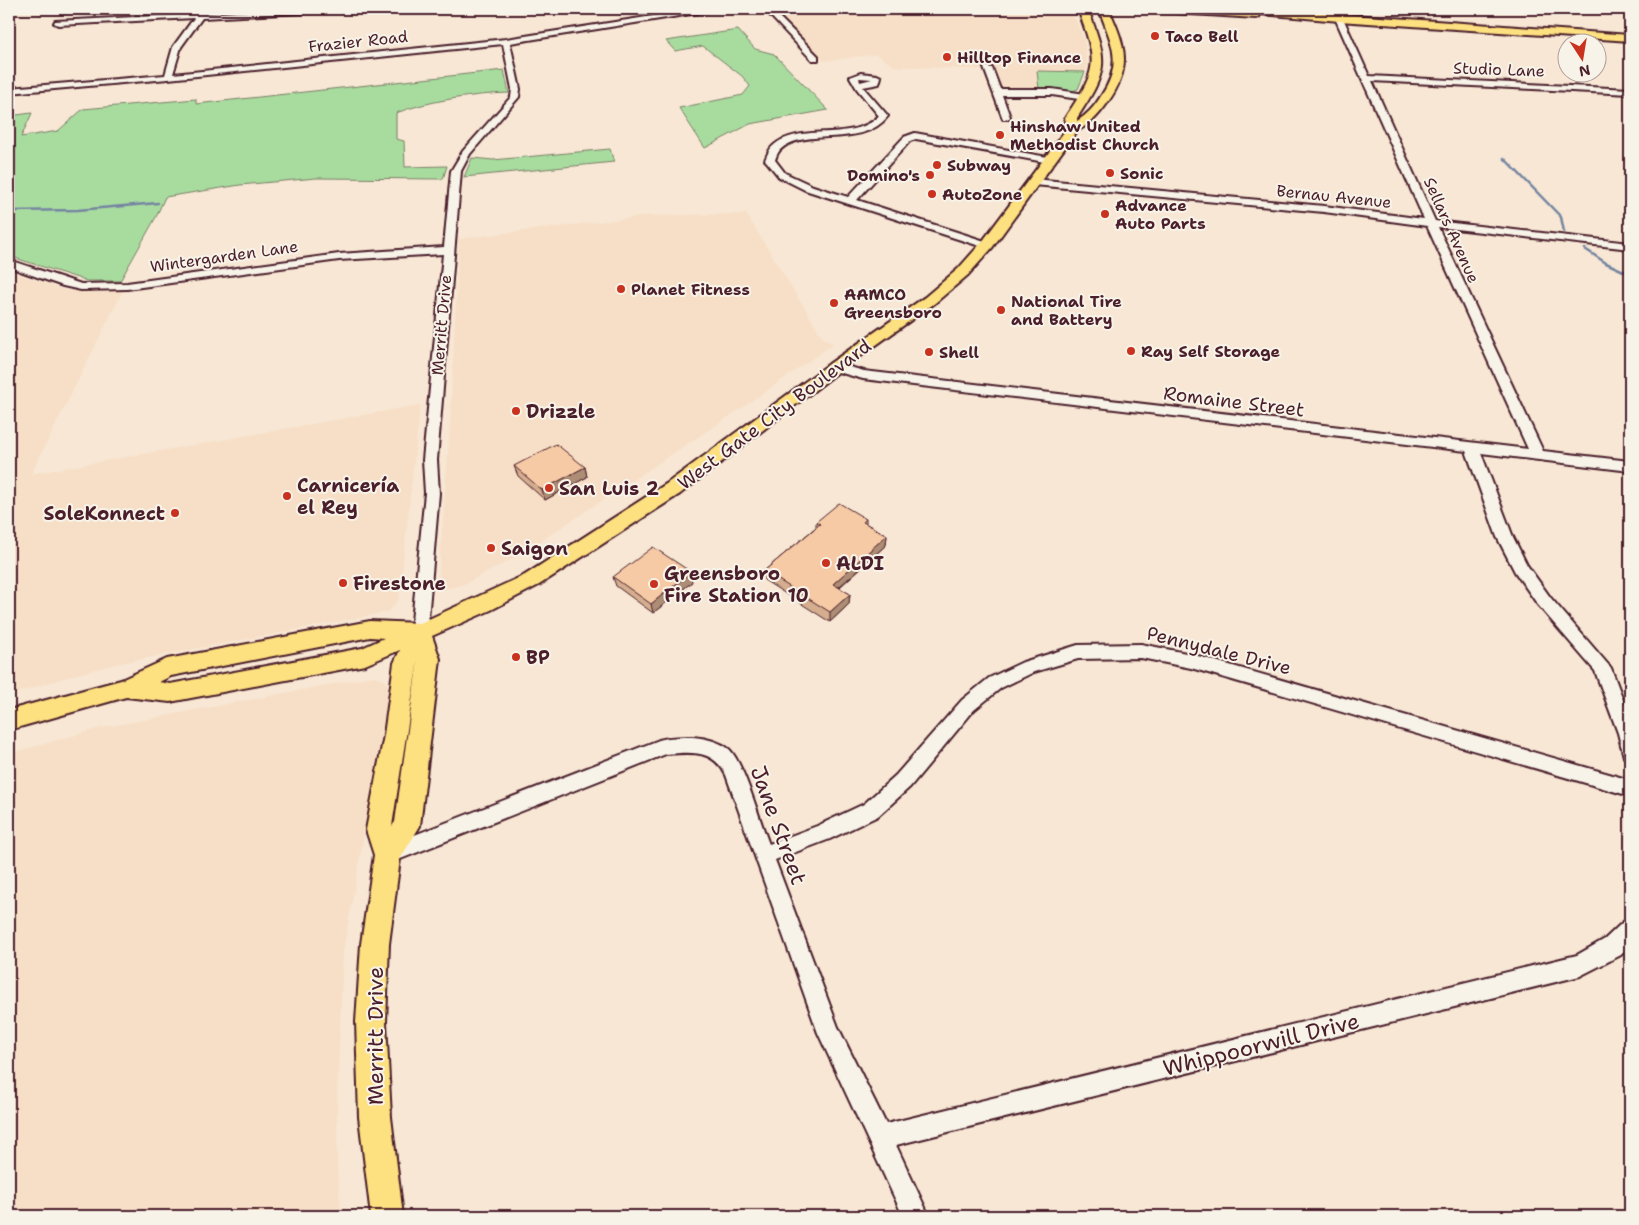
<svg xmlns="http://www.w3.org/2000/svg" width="1639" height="1225" viewBox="0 0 1639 1225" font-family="'Shantell Sans',sans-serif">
<rect width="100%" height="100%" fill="#f7e7d4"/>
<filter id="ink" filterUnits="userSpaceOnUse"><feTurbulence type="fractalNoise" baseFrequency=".02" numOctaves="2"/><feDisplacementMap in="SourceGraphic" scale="10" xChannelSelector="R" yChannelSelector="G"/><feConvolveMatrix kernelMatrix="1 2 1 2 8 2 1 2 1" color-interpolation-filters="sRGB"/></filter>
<g filter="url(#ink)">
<g fill="#f7dec6">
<path d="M774 9H1067L1071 11 1084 39 1087 66 1085 72 1037 71 1039 89 1006 90 1002 89 994 70 894 66 876 54 824 61Z"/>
<path d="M746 214 823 338 833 344 743 407 518 556 464 584 445 589 438 583 450 431 459 239 648 216Z"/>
<path d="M9 271 64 290 97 293 123 290 31 474 420 405 399 598 391 609 387 612 347 620 115 664 67 677 9 695Z"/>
<path d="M375 676 387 683 389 696 343 951 337 1091V1168L341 1216H9V754L97 729Z"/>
</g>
<g fill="#a8dc9f" stroke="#797e65">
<path d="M738 30 755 49 774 54 828 110 750 124 705 148 679 108 743 95 750 86 742 76 703 46 675 51 666 41Z"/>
<path d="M504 70 509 93C475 94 427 101 396 113V139L404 141 405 167 447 166 443 179 316 178 240 185 165 197 156 217 120 281H87L9 256V116L32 113 21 137 58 131 83 109 196 99V104Z"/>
<path d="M1037 71 1085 72 1078 89 1073 91 1039 89Z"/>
<path d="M610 149 614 162 464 177 472 158 493 160Z"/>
</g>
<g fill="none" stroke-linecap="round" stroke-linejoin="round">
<g stroke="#7484a1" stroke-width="2.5">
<path d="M1504 158 1561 217 1564 232"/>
<path d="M9 211 78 210 158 203"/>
<path d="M1585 249 1606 263 1630 274"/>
</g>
<g stroke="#4a1f2b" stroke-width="4">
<g id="minor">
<path d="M299 9H342L338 11 202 18 181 47 173 74 506 39 698 9H714L710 11 510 43 520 89 519 97 470 154 461 171 437 460 439 493 427 631 425 636 419 637 413 636 411 631 425 493 423 460 443 254 339 260 127 289 81 290 63 286 9 267V260L81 284 127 283 339 254 444 247 451 171 463 151 511 97 512 89 503 44 168 79 9 93V88L165 75 173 47 194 18 58 25 54 23 55 21Z"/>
<path d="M764 9H771L818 56V60H812Z"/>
<path d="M1336 16 1343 18 1369 76 1630 89V94L1372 81 1435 221 1630 243V249L1438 227 1543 451 1630 461V471L1481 453 1513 537 1527 565 1550 597 1611 668 1630 718V759L1624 757 1618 733 1595 671 1538 605 1515 572 1497 537 1466 451 863 379 831 370 829 367 835 363 864 371 1528 449 1427 226 1324 212 1034 185 1029 182 1034 179 1324 206 1424 219 1335 18Z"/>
<path d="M985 66 992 68 1000 89H1052L1085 94 1089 97 1085 100 1052 95H1002L1010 117 1009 119H1003L984 68Z"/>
<path d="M861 73 877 75 881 77 879 84 863 87 888 116C862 150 805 126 780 150 778 152 776 157 775 160L785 173 813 186 848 197 904 137 915 133 1053 158 1055 160 1050 163 916 139 910 141 857 200 991 243 992 245 991 247H983L805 190 779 177 767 162 765 160C767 156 769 149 773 146 799 122 853 143 879 116L857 89 850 77ZM859 78 872 79 860 82Z"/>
<path d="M1141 644 1191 654 1630 780V796L1191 668 1141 658 1078 659 1034 672 1001 688 974 710 910 787 878 816 830 839 775 860 838 1027 886 1124 1577 955 1605 939 1623 922 1630 919V944L1621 955 1580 976 896 1145 929 1216H903L818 1033 726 775C713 749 691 752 666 754L388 864 381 862 378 855 381 848 659 740C669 737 681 737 693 737 705 738 719 741 729 749 744 763 760 822 769 844L817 826 864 804 896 775 962 700 989 678 1023 662 1078 645Z"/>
</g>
</g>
<g stroke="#4a1f2b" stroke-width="4">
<g id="major">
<path d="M1078 9H1088C1108 63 1109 69 1077 118V121C1087 115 1095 106 1101 96 1124 62 1111 43 1099 9H1109C1125 45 1133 67 1108 102 1099 115 1091 124 1077 131L992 248 968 275 935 303 841 370 680 494 539 585 491 610 432 636 440 659 420 826 400 859 389 944 386 1022 391 1117 403 1216H371L359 1117 356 1022 361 944 374 855 366 830 384 735 394 663 400 650 365 665 170 702 126 697 9 730V710L121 680 167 659 370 621 420 623 525 575 666 484 829 364 925 297 958 269 982 242 1067 128 1065 118C1098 69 1098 64 1078 9ZM370 637 384 638 362 648 170 684 159 682 171 676ZM418 659 395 822 392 826Z"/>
<path d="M1154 9 1239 11 1237 9H1270L1630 35V41L1339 21 1260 14 1259 17 1256 18 1159 12Z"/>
</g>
</g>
<use href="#minor" fill="#f7f3e8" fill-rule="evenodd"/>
<use href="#major" fill="#fde080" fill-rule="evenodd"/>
</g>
<g fill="#d4ae8f" stroke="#4a1f2b">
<path d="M514 466 585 467 587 477 545 500 518 476Z"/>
<path d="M866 519V524L887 535 886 545 839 588 850 594 849 604 830 622 764 580V571L816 527V522Z"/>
<path d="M613 577 692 582 653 613 616 586Z"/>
</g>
<g fill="#ad8d74" stroke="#4a1f2b">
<path d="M585 467 587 477 545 500 542 490Z"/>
<path d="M887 535 886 545 832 593 833 584Z"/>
<path d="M691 572 692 582 653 613 651 604Z"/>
<path d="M850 594 849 604 830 622V612Z"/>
</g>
<g fill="#f7caa6" stroke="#4a1f2b">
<path d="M556 444 585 467 542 490 514 466Z"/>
<path d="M839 503 866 519 863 522 887 535 833 584 850 594 830 612 764 571 820 524 816 522Z"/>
<path d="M653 547 691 572 651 604 613 577Z"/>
</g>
</g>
<g fill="#c8321e" stroke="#f7f3e8" stroke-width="2">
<circle cx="1155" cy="36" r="5"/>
<circle cx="947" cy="57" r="5"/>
<circle cx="1000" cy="135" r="5"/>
<circle cx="937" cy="165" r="5"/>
<circle cx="1110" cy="173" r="5"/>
<circle cx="930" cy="175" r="5"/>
<circle cx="932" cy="194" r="5"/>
<circle cx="1105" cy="214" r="5"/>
<circle cx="621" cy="289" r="5"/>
<circle cx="834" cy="303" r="5"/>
<circle cx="1001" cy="310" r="5"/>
<circle cx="1131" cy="351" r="5"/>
<circle cx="929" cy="352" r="5"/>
<circle cx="516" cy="411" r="5"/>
<circle cx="549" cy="488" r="5"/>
<circle cx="287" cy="496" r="5"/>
<circle cx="175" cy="513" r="5"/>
<circle cx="491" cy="548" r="5"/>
<circle cx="826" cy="563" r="5"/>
<circle cx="343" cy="583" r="5"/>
<circle cx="654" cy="584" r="5"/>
<circle cx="516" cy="657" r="5"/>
</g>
<g text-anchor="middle" stroke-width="4" stroke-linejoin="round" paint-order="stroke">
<g font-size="16" font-weight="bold" fill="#4a1f2b" stroke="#f7f3e8" text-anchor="start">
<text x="1165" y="42">Taco Bell</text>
<text x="957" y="63">Hilltop Finance</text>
<text x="1010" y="132">Hinshaw United<tspan x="1010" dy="18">Methodist Church</tspan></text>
<text x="947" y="171">Subway</text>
<text x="1120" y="179">Sonic</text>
<text x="920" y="181" text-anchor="end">Domino's</text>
<text x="942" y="200">AutoZone</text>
<text x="1115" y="211">Advance<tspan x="1115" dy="18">Auto Parts</tspan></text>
<text x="631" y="295">Planet Fitness</text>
<text x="844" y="300">AAMCO<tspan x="844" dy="18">Greensboro</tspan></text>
<text x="1011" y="307">National Tire<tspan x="1011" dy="18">and Battery</tspan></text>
<text x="1141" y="357">Ray Self Storage</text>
<text x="939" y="358">Shell</text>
</g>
<g font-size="16" fill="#4a1f2b" stroke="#f7f3e8">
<text transform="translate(358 41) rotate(-6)" y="6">Frazier Road</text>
<text transform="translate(1499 69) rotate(2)" y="6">Studio Lane</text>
<text transform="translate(1334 196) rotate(6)" y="6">Bernau Avenue</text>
<text transform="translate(1452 230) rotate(66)" y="6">Sellars Avenue</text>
<text transform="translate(224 256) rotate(-8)" y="6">Wintergarden Lane</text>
<text transform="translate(441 325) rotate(-85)" y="6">Merritt Drive</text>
</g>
<g font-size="19" fill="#4a1f2b" stroke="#f7f3e8">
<text transform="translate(1234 401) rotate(7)" y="7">Romaine Street</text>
<text transform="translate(774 414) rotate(-37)" y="7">West Gate City Boulevard</text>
<text transform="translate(1219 650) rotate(14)" y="7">Pennydale Drive</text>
</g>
<g font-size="19" font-weight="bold" fill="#4a1f2b" stroke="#f7f3e8" text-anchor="start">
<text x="526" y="418">Drizzle</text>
<text x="297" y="492">Carnicería<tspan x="297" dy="22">el Rey</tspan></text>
<text x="559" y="495">San Luis 2</text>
<text x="165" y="520" text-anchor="end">SoleKonnect</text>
<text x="501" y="555">Saigon</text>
<text x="836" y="570">ALDI</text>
<text x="664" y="580">Greensboro<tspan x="664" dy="22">Fire Station 10</tspan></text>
<text x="353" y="590">Firestone</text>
<text x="526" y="664">BP</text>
</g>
<g font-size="22" fill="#4a1f2b" stroke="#f7f3e8">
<text transform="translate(779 825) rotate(70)" y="8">Jane Street</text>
<text transform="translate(375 1036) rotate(-90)" y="8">Merritt Drive</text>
<text transform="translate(1261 1044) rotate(-14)" y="8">Whippoorwill Drive</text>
</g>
</g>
<rect width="1639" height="1225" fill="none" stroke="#f7f3e8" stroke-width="30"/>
<rect x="15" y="15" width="1609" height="1195" fill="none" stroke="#4a1f2b" stroke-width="2" filter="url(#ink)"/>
<g transform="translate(1582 58) rotate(168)"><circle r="24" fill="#f7f3e8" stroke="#b29e9c"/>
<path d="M0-4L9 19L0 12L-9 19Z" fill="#c8321e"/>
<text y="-8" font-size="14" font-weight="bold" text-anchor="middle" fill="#4a1f2b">N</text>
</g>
</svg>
